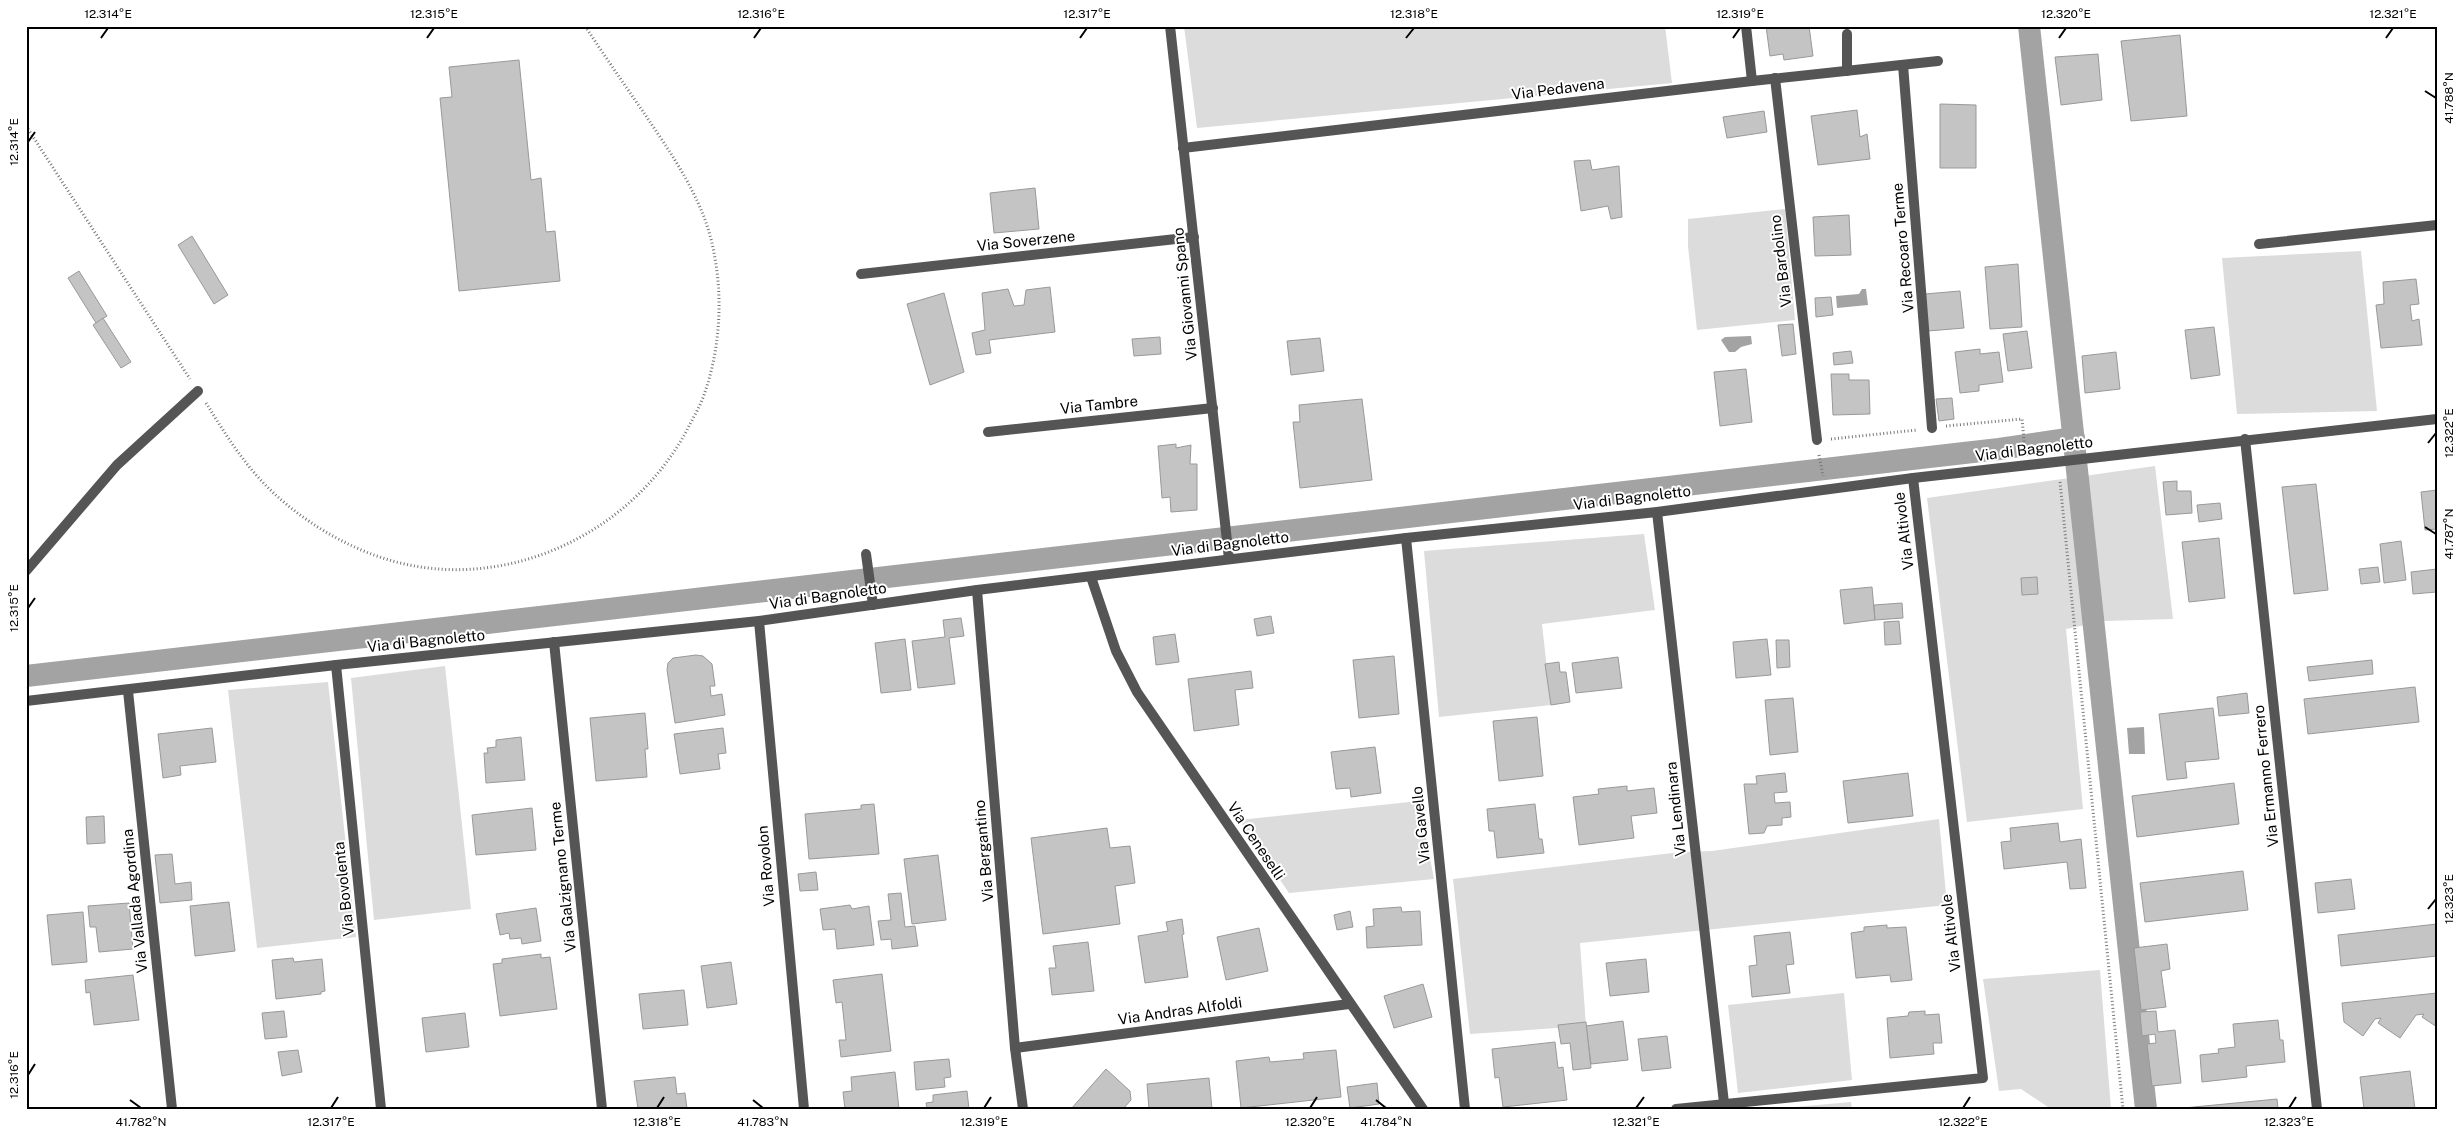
<svg xmlns="http://www.w3.org/2000/svg" width="2463" height="1135" viewBox="0 0 2463 1135" font-family="'Public Sans',sans-serif">
<rect width="100%" height="100%" fill="#fff"/>
<g fill="#dcdcdc">
<path d="M1184 26H1665L1672 83 1197 128Z"/>
<path d="M1785 209 1795 320 1697 330 1688 246V219Z"/>
<path d="M2361 251 2377 411 2237 414 2222 258Z"/>
<path d="M2155 466 2173 619 2105 621 2066 629 2083 809 1967 822 1927 498Z"/>
<path d="M1644 534 1655 610 1542 624 1551 705 1439 717 1424 551Z"/>
<path d="M445 666 471 909 374 920 351 678Z"/>
<path d="M328 682 356 937 257 948 228 690Z"/>
<path d="M1419 801 1434 879 1289 893 1239 820Z"/>
<path d="M1939 819 1947 905 1580 943 1586 1026 1470 1034 1453 879 1681 852 1712 851Z"/>
<path d="M2100 970 2111 1109H2051L2021 1089 1999 1091 1983 979Z"/>
<path d="M1844 993 1852 1080 1738 1093 1728 1005Z"/>
<path d="M1851 1102 1852 1109H1773Z"/>
</g>
<g fill="#a3a3a3">
<path d="M1862 289H1866L1868 305 1837 308 1836 296 1859 294Z"/>
<path d="M1751 336 1752 344 1741 347 1735 352H1729L1721 340 1725 337Z"/>
<path d="M2144 727 2145 754H2129L2127 728Z"/>
</g>
<g fill="none" stroke-linecap="round" stroke-linejoin="round">
<g stroke="#a3a3a3" stroke-width="22">
<path d="M2029 26 2146 1109"/>
<path d="M26 676 1999 449 2074 438"/>
</g>
</g>
<g fill="#c4c4c4" stroke="#999">
<path d="M1766 26H1809L1813 56 1784 60 1783 54 1770 56Z"/>
<path d="M2180 35 2187 116 2131 121 2121 41Z"/>
<path d="M2098 54 2102 100 2061 105 2055 57Z"/>
<path d="M519 60 531 180 541 178 546 232 555 231 560 281 459 291 440 98 452 97 449 67Z"/>
<path d="M1940 104 1976 105V168H1940Z"/>
<path d="M1857 110 1860 137 1867 134 1870 159 1818 165 1811 116Z"/>
<path d="M1764 111 1767 132 1727 138 1723 117Z"/>
<path d="M1590 160 1592 170 1619 166 1622 217 1611 219 1608 206 1581 211 1574 161Z"/>
<path d="M1035 188 1039 229 994 233 990 193Z"/>
<path d="M1849 215 1851 255 1815 256 1813 217Z"/>
<path d="M192 236 228 295 214 304 178 245Z"/>
<path d="M2018 264 2022 327 1990 329 1985 267Z"/>
<path d="M79 271 107 316 96 323 68 278Z"/>
<path d="M2416 279 2419 304 2410 305 2412 321 2419 319 2422 345 2381 348 2376 305 2384 304 2383 282Z"/>
<path d="M1050 287 1055 332 989 340 991 353 976 355 972 333 985 330 982 293 1008 289 1014 306 1024 305 1026 290Z"/>
<path d="M1960 291 1964 328 1928 331 1925 294Z"/>
<path d="M944 293 964 372 930 385 907 304Z"/>
<path d="M1831 297 1833 315 1816 317 1815 298Z"/>
<path d="M103 318 131 362 121 368 93 325Z"/>
<path d="M1793 324 1796 354 1782 356 1778 325Z"/>
<path d="M2214 327 2220 375 2191 379 2185 330Z"/>
<path d="M2027 331 2032 368 2008 371 2003 334Z"/>
<path d="M1160 337 1161 354 1134 356 1132 339Z"/>
<path d="M1320 338 1324 371 1291 375 1287 341Z"/>
<path d="M1980 349V354L1999 352 2003 382 1979 385V391L1960 393 1955 352Z"/>
<path d="M1851 351 1853 363 1834 365 1833 353Z"/>
<path d="M2116 352 2120 389 2085 393 2082 356Z"/>
<path d="M1746 369 1752 422 1720 426 1714 372Z"/>
<path d="M1831 374H1849V380H1869L1870 414 1833 415Z"/>
<path d="M1952 398 1954 419 1939 421 1936 399Z"/>
<path d="M1362 399 1372 480 1300 488 1293 422H1300L1299 405Z"/>
<path d="M1176 444V448L1191 445 1190 464H1197V510L1171 512 1170 497 1162 498 1158 446Z"/>
<path d="M2177 481V491H2191L2192 513 2166 515 2163 482Z"/>
<path d="M2316 484 2328 590 2294 594 2282 487Z"/>
<path d="M2437 490V529L2425 530 2421 492Z"/>
<path d="M2220 503 2222 519 2199 522 2197 505Z"/>
<path d="M2219 538 2225 598 2189 602 2182 542Z"/>
<path d="M2401 541 2406 580 2384 583 2380 544Z"/>
<path d="M2378 567 2380 582 2361 584 2359 569Z"/>
<path d="M2437 569V592L2413 594 2411 572Z"/>
<path d="M2037 577 2038 594 2022 595 2021 578Z"/>
<path d="M1872 587 1875 620 1844 624 1840 590Z"/>
<path d="M1902 603 1903 618 1875 620 1874 605Z"/>
<path d="M1271 616 1274 633 1257 636 1254 619Z"/>
<path d="M961 618 964 636 949 638 955 684 918 688 912 641 945 637 943 620Z"/>
<path d="M1899 621 1901 644 1885 645 1884 622Z"/>
<path d="M1175 634 1179 662 1156 665 1153 637Z"/>
<path d="M905 639 911 690 881 693 875 643Z"/>
<path d="M1767 639 1771 675 1736 678 1733 642Z"/>
<path d="M1776 640H1789L1790 667 1777 668Z"/>
<path d="M696 655 703 656 712 664 715 686H710L711 696 722 694 725 715 675 723 667 670 668 663 673 658Z"/>
<path d="M1394 656 1399 714 1359 718 1353 660Z"/>
<path d="M1618 657 1622 688 1576 693 1572 663Z"/>
<path d="M2372 660 2373 674 2309 681 2307 667Z"/>
<path d="M1559 662 1560 672H1566L1570 702 1551 705 1545 664Z"/>
<path d="M1251 671 1253 688 1235 690 1239 725 1194 731 1188 679Z"/>
<path d="M2415 687 2419 722 2308 734 2304 699Z"/>
<path d="M2247 693 2249 713 2219 716 2217 697Z"/>
<path d="M1793 698 1798 752 1770 755 1765 700Z"/>
<path d="M2213 708 2219 759 2185 762 2187 778 2167 780 2159 714Z"/>
<path d="M645 713 648 749H645L647 777 596 781 590 718Z"/>
<path d="M1537 717 1543 776 1499 781 1493 721Z"/>
<path d="M212 728 216 762 180 766 181 775 163 778 158 734Z"/>
<path d="M723 728 726 753 718 754 720 769 680 774 674 734Z"/>
<path d="M521 737 525 780 486 783 484 753H488L487 748 496 747V740Z"/>
<path d="M1375 747 1381 793 1351 797 1350 788 1336 789 1331 752Z"/>
<path d="M1785 773 1787 792 1774 793 1775 803 1790 802 1791 817 1782 818V825L1767 826 1764 833 1749 834 1744 784H1757L1756 776Z"/>
<path d="M1908 773 1913 816 1848 823 1843 781Z"/>
<path d="M2234 783 2239 824 2137 837 2132 796Z"/>
<path d="M1627 786V791L1654 788 1657 813 1631 816 1634 838 1579 845 1573 797 1599 794 1598 789Z"/>
<path d="M874 804 879 854 809 859 805 814 861 809V805Z"/>
<path d="M1535 804 1539 839H1542L1544 853 1497 858 1494 831H1489L1487 809Z"/>
<path d="M532 808 536 850 476 855 472 815Z"/>
<path d="M104 816 105 843 87 844 86 817Z"/>
<path d="M2058 823 2060 842 2081 839 2086 888 2070 889 2067 862 2004 869 2001 842 2011 841 2010 828Z"/>
<path d="M1107 828 1110 848 1130 846 1135 883 1115 886 1120 924 1043 934 1031 838Z"/>
<path d="M172 854 175 884 191 882 192 900 160 903 155 855Z"/>
<path d="M938 855 946 920 912 924 904 859Z"/>
<path d="M2243 871 2248 910 2145 922 2140 883Z"/>
<path d="M816 872 818 890 800 891 798 874Z"/>
<path d="M2351 879 2355 909 2318 913 2315 883Z"/>
<path d="M901 893 905 927 915 926 918 946 892 949 891 939 881 940 878 921 891 920 888 894Z"/>
<path d="M229 902 235 951 195 956 190 906Z"/>
<path d="M129 903 133 949 99 952 96 927H90L88 906Z"/>
<path d="M850 905 852 909 869 906 874 945 837 949 835 929 823 930 820 909Z"/>
<path d="M1401 907 1402 912 1420 911 1422 945 1367 948 1366 927 1374 926 1373 909Z"/>
<path d="M536 908 541 941 522 944 521 938 510 939 509 933 500 935 496 914Z"/>
<path d="M1350 911 1353 927 1337 930 1334 915Z"/>
<path d="M83 912 87 962 52 965 47 915Z"/>
<path d="M1182 919 1184 934 1182 935 1188 977 1145 983 1138 936 1168 931 1166 922Z"/>
<path d="M2437 924V956L2341 966 2338 935Z"/>
<path d="M1887 925V928L1906 927 1912 980 1891 982 1890 975 1856 978 1851 933 1864 931V927Z"/>
<path d="M1259 928 1268 971 1226 980 1217 937Z"/>
<path d="M1790 932 1794 964 1786 965 1790 993 1752 997 1749 966 1757 965 1754 936Z"/>
<path d="M1088 942 1094 991 1052 995 1049 968H1056L1053 946Z"/>
<path d="M2167 944 2170 969 2161 971 2166 1007 2141 1010 2134 948Z"/>
<path d="M541 954V958L550 957 557 1009 500 1016 493 964 502 963V959Z"/>
<path d="M293 958 294 962 322 959 325 991 321 992V994L276 999 272 960Z"/>
<path d="M1646 959 1649 992 1610 996 1606 963Z"/>
<path d="M731 962 737 1004 707 1008 701 966Z"/>
<path d="M882 974 891 1051 841 1057 839 1040H846L842 1002 836 1003 833 980Z"/>
<path d="M133 975 139 1020 94 1025 90 992 86 993 85 980Z"/>
<path d="M1423 984 1432 1017 1394 1028 1384 996Z"/>
<path d="M684 990 688 1025 643 1029 639 994Z"/>
<path d="M2437 993V1027L2422 1017 2424 1014 2416 1015 2400 1038 2378 1023 2381 1018 2375 1019 2363 1036 2344 1022 2342 1003Z"/>
<path d="M284 1011 287 1037 265 1039 262 1013Z"/>
<path d="M1925 1011V1015L1939 1014 1942 1043H1933L1934 1054 1890 1058 1887 1018 1908 1016 1909 1012Z"/>
<path d="M2156 1011 2158 1032 2175 1030 2181 1083 2152 1086 2147 1044 2156 1043 2155 1034 2142 1036 2140 1012Z"/>
<path d="M465 1013 469 1047 426 1052 422 1018Z"/>
<path d="M2278 1020 2280 1040H2283L2285 1062 2246 1066 2247 1077 2202 1082 2200 1055 2219 1053 2218 1049 2235 1047 2233 1024Z"/>
<path d="M1623 1021 1628 1060 1591 1064 1586 1026Z"/>
<path d="M1586 1022 1591 1068 1573 1070 1570 1043 1561 1044 1558 1025Z"/>
<path d="M1667 1036 1671 1068 1642 1071 1638 1039Z"/>
<path d="M1555 1042 1558 1068 1563 1067 1567 1100 1503 1107 1499 1077 1495 1078 1492 1049Z"/>
<path d="M298 1050 302 1072 282 1076 278 1052Z"/>
<path d="M1336 1050 1341 1097 1241 1108 1236 1061 1269 1057 1270 1062 1304 1059 1303 1053Z"/>
<path d="M949 1059 951 1077 944 1078 945 1087 916 1090 914 1062Z"/>
<path d="M1106 1069 1130 1091 1131 1100 1123 1109H1071Z"/>
<path d="M2410 1071 2415 1109H2364L2360 1077Z"/>
<path d="M895 1072 899 1109H845L843 1092 852 1091 851 1077Z"/>
<path d="M675 1077 677 1094 685 1093 687 1109H638L634 1081Z"/>
<path d="M1209 1078 1212 1109H1149L1147 1084Z"/>
<path d="M1377 1083 1379 1104 1350 1108 1347 1087Z"/>
<path d="M967 1091 969 1109H927L926 1103 933 1102V1095Z"/>
<path d="M2277 1099 2278 1109H2173Z"/>
</g>
<g fill="none" stroke-linecap="round" stroke-linejoin="round">
<g stroke="#777" stroke-width="3" stroke-dasharray="1 2.5" stroke-linecap="butt">
<path d="M26 126 190 379"/>
<path d="M206 403C218 422 230 442 244 460 275 502 325 537 374 555 493 599 628 540 687 430 693 418 701 405 705 392 720 348 723 298 714 253 705 201 672 155 644 113 624 84 604 55 585 26"/>
<path d="M1946 426 2022 419 2025 451"/>
<path d="M1831 439 1917 430"/>
<path d="M1819 455 1823 476"/>
<path d="M2060 482 2123 1109"/>
</g>
<g stroke="#555" stroke-width="10">
<path d="M866 554 873 605"/>
<path d="M26 571 117 465 198 391"/>
</g>
<g stroke="#555" stroke-width="10">
<path d="M1170 26 1229 559"/>
<path d="M1746 26 1752 81"/>
<path d="M1847 34V71"/>
<path d="M1903 65 1932 428"/>
<path d="M1775 78 1817 440"/>
<path d="M1183 148 1752 81 1938 61"/>
<path d="M2259 244 2437 225"/>
<path d="M861 274 1194 237"/>
<path d="M988 432 1213 408"/>
<path d="M2245 439 2317 1109"/>
<path d="M1657 512 1724 1103"/>
<path d="M1406 538 1465 1109"/>
<path d="M1091 577 1116 651 1137 692 1423 1109"/>
<path d="M977 590 1015 1048 1023 1109"/>
<path d="M759 621 804 1109"/>
<path d="M554 642 602 1109"/>
<path d="M336 665 381 1109"/>
<path d="M128 691 172 1109"/>
<path d="M26 701 336 665 759 621 977 590 1406 538 1657 512 1913 478 2437 419"/>
<path d="M1015 1048 1349 1004"/>
<path d="M1676 1109 1983 1078 1913 478"/>
</g>
</g>
<path fill="none" stroke="#000" stroke-width="2" d="M101 38 108 28M427 38 434 28M754 38 761 28M1080 38 1087 28M1406 38 1414 28M1733 38 1740 28M2059 38 2066 28M2386 38 2393 28M2425 91 2436 98M28 142 35 132M2428 443 2436 433M2425 527 2436 534M28 608 35 598M2428 909 2436 899M28 1075 35 1064M130 1100 141 1108M753 1100 763 1108M1376 1100 1386 1108M331 1108 338 1097M657 1108 664 1097M984 1108 991 1097M1310 1108 1317 1097M1636 1108 1644 1097M1963 1108 1970 1097M2289 1108 2296 1097"/>
<g text-anchor="middle" stroke-width="4" stroke-linejoin="round" paint-order="stroke">
<g font-size="15" fill="#000" stroke="#fff">
<text transform="translate(1558 89) rotate(-7)" y="5">Via Pedavena</text>
<text transform="translate(1026 241) rotate(-6)" y="5">Via Soverzene</text>
<text transform="translate(1903 248) rotate(-95)" y="5">Via Recoaro Terme</text>
<text transform="translate(1781 261) rotate(-97)" y="5">Via Bardolino</text>
<text transform="translate(1185 294) rotate(-96)" y="5">Via Giovanni Spano</text>
<text transform="translate(1099 405) rotate(-6)" y="5">Via Tambre</text>
<text transform="translate(2034 449) rotate(-7)" y="5">Via di Bagnoletto</text>
<text transform="translate(1632 498) rotate(-7)" y="5">Via di Bagnoletto</text>
<text transform="translate(1904 531) rotate(-97)" y="5">Via Altivole</text>
<text transform="translate(1230 544) rotate(-7)" y="5">Via di Bagnoletto</text>
<text transform="translate(828 596) rotate(-8)" y="5">Via di Bagnoletto</text>
<text transform="translate(426 641) rotate(-6)" y="5">Via di Bagnoletto</text>
<text transform="translate(2266 776) rotate(-96)" y="5">Via Ermanno Ferrero</text>
<text transform="translate(1676 809) rotate(-96)" y="5">Via Lendinara</text>
<text transform="translate(1421 825) rotate(-96)" y="5">Via Gavello</text>
<text transform="translate(1256 841) rotate(56)" y="5">Via Ceneselli</text>
<text transform="translate(984 851) rotate(-95)" y="5">Via Bergantino</text>
<text transform="translate(766 866) rotate(-95)" y="5">Via Rovolon</text>
<text transform="translate(563 877) rotate(-96)" y="5">Via Galzignano Terme</text>
<text transform="translate(344 889) rotate(-96)" y="5">Via Bovolenta</text>
<text transform="translate(135 901) rotate(-96)" y="5">Via Vallada Agordina</text>
<text transform="translate(1951 933) rotate(-97)" y="5">Via Altivole</text>
<text transform="translate(1180 1011) rotate(-8)" y="5">Via Andras Alfoldi</text>
</g>
</g>
<rect width="2463" height="1135" fill="none" stroke="#ffffff" stroke-width="55"/>
<rect x="28" y="28" width="2408" height="1080" fill="none" stroke="#000" stroke-width="2"/>
<g font-size="12" text-anchor="middle" fill="#000">
<text x="108" y="18">12.314°E</text>
<text x="434" y="18">12.315°E</text>
<text x="761" y="18">12.316°E</text>
<text x="1087" y="18">12.317°E</text>
<text x="1414" y="18">12.318°E</text>
<text x="1740" y="18">12.319°E</text>
<text x="2066" y="18">12.320°E</text>
<text x="2393" y="18">12.321°E</text>
<text transform="translate(2449 98) rotate(-90)" y="4">41.788°N</text>
<text transform="translate(14 142) rotate(-90)" y="4">12.314°E</text>
<text transform="translate(2449 433) rotate(-90)" y="4">12.322°E</text>
<text transform="translate(2449 534) rotate(-90)" y="4">41.787°N</text>
<text transform="translate(14 608) rotate(-90)" y="4">12.315°E</text>
<text transform="translate(2449 899) rotate(-90)" y="4">12.323°E</text>
<text transform="translate(14 1075) rotate(-90)" y="4">12.316°E</text>
<text x="141" y="1126">41.782°N</text>
<text x="331" y="1126">12.317°E</text>
<text x="657" y="1126">12.318°E</text>
<text x="763" y="1126">41.783°N</text>
<text x="984" y="1126">12.319°E</text>
<text x="1310" y="1126">12.320°E</text>
<text x="1386" y="1126">41.784°N</text>
<text x="1636" y="1126">12.321°E</text>
<text x="1963" y="1126">12.322°E</text>
<text x="2289" y="1126">12.323°E</text>
</g>
</svg>
